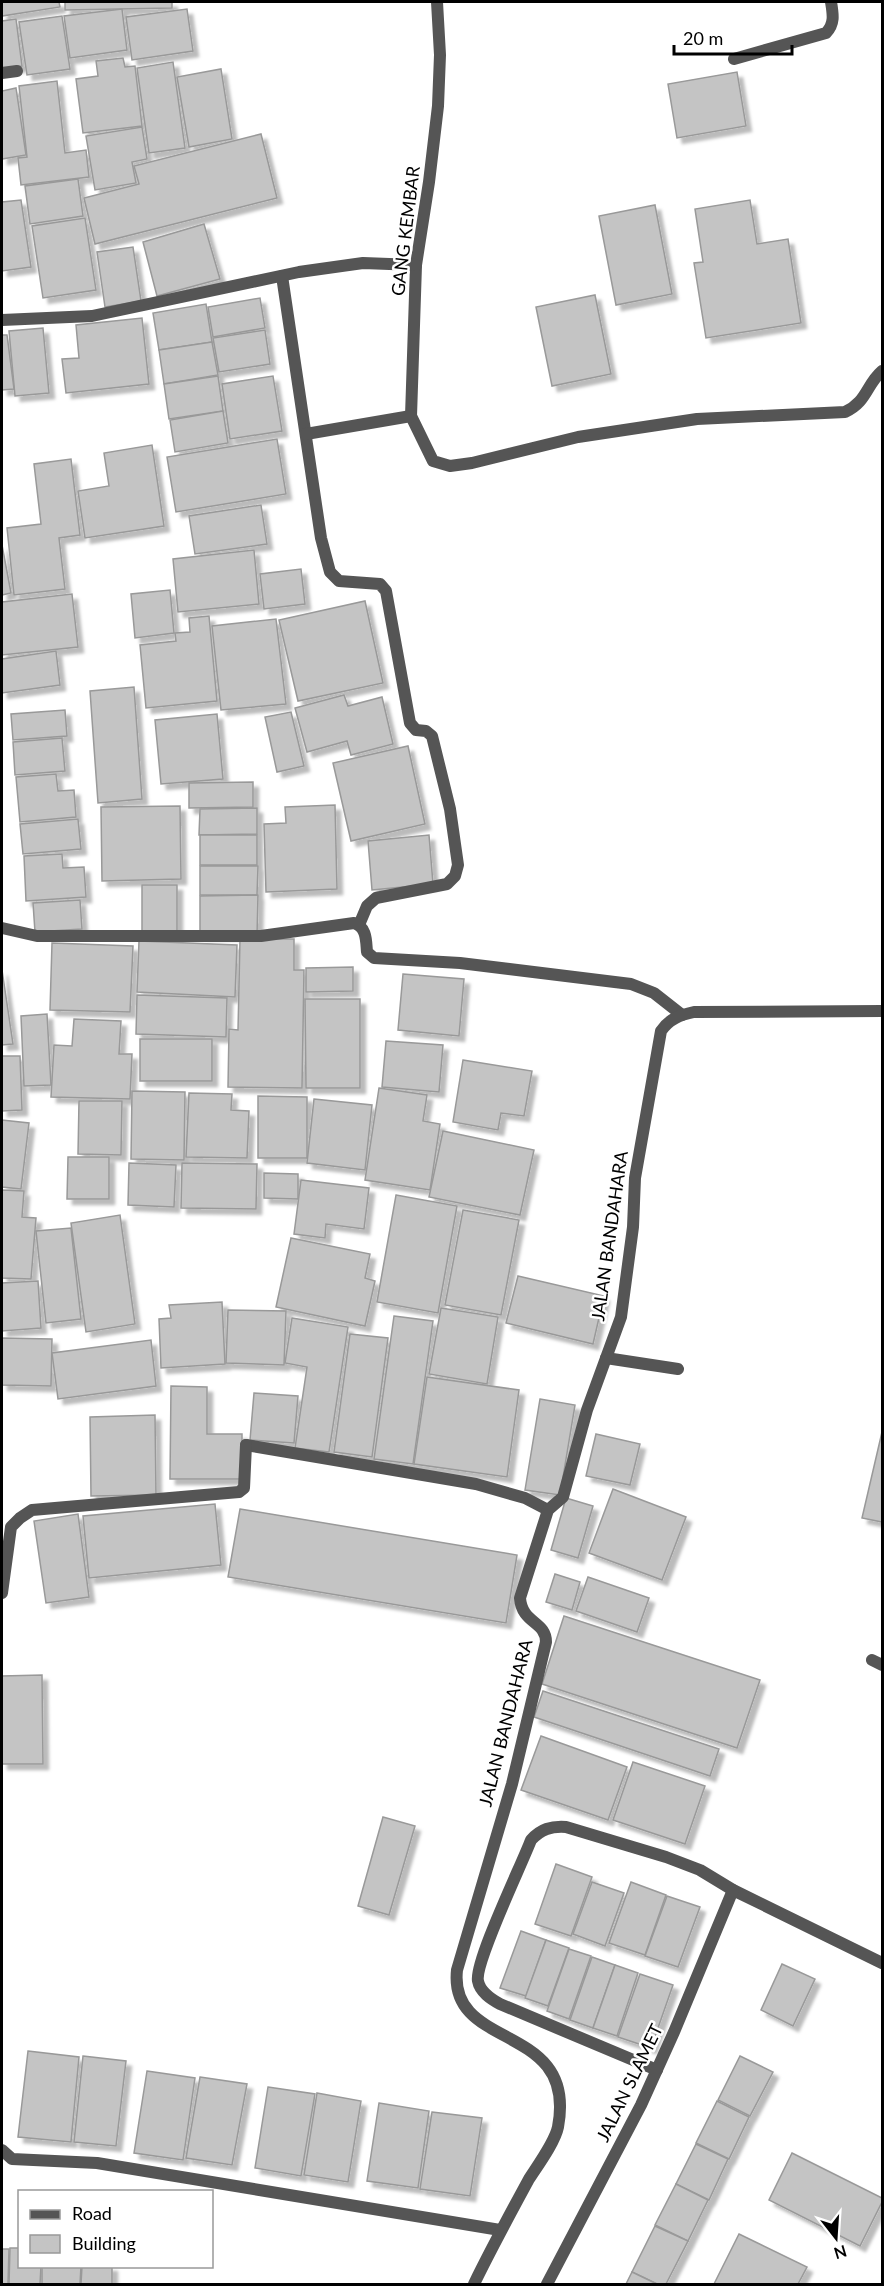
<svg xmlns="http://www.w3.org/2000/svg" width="884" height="2286" viewBox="0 0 884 2286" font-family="Lato,sans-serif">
<defs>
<filter id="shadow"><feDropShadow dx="5.5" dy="5.5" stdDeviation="1.5" flood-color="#0004"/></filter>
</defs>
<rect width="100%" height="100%" fill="#fff"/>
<g fill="#c4c4c4" stroke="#999" stroke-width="1.5" filter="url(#shadow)">
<path d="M2 2H59L60 7 2 16Z"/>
<path d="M65 2H172V8L65 10Z"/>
<path d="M122 9 127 50 70 58 64 16Z"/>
<path d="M187 9 193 51 132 60 126 17Z"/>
<path d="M62 16 70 69 27 75 19 22Z"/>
<path d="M16 19 22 66 2 69V21Z"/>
<path d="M123 58 125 67 135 66 142 126 83 133 76 79 98 76 96 61Z"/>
<path d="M173 62 185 148 149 153 137 68Z"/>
<path d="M221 69 232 139 189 147 177 77Z"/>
<path d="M737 72 746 126 677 138 668 84Z"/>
<path d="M57 81 65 153 86 150 89 177 21 185 18 158 27 157 19 86Z"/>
<path d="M16 88 26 155 2 159V91Z"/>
<path d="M142 127 147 159 132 162 136 183 95 190 86 136Z"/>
<path d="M261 134 277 198 95 244 84 198 139 184 134 166Z"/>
<path d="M78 179 83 216 30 224 25 186Z"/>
<path d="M21 200 31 267 2 271V202Z"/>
<path d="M750 200 757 244 788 239 801 323 706 338 694 263 703 262 695 209Z"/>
<path d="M655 205 672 294 616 305 599 216Z"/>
<path d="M85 218 96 290 43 298 32 226Z"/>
<path d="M204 224 220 279 157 296 143 242Z"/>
<path d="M133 247 141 301 105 307 97 252Z"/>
<path d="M595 295 611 374 552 386 536 307Z"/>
<path d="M260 298 265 328 213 337 208 307Z"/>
<path d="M206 304 212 342 159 350 153 313Z"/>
<path d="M142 318 149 384 66 393 62 359 79 358 76 325Z"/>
<path d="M43 328 49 393 15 396 9 331Z"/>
<path d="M265 330 270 364 219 372 213 338Z"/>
<path d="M2 335H7L14 389 2 390Z"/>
<path d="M212 342 218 375 164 384 159 350Z"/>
<path d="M218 376 223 411 169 419 164 384Z"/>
<path d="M273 376 282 431 230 439 222 384Z"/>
<path d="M223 411 228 443 175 452 170 420Z"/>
<path d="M277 439 286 494 176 512 167 457Z"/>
<path d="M152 445 164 526 85 538 78 491 109 486 104 453Z"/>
<path d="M71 459 80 535 59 538 65 589 14 595 7 528 41 524 34 464Z"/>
<path d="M261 505 267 544 195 554 189 516Z"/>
<path d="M2 545 11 593 2 595Z"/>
<path d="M254 550 259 604 178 612 173 559Z"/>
<path d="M301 569 305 604 264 609 260 574Z"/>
<path d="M170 590 174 633 135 638 131 594Z"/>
<path d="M72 594 78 647 2 655V602Z"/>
<path d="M365 601 383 683 298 701 279 620Z"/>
<path d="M209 616 217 701 146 708 140 645 176 641 175 633 190 632 189 618Z"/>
<path d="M276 619 286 704 221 710 212 626Z"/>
<path d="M56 651 60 685 2 693V659Z"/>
<path d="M134 687 142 799 98 803 90 691Z"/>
<path d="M344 695 348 706 382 697 393 744 351 755 347 741 307 752 295 708Z"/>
<path d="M65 710 67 736 13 740 11 714Z"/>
<path d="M291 712 304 766 277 772 265 717Z"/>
<path d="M217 714 223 779 161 784 155 720Z"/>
<path d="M62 738 65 771 15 775 13 742Z"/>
<path d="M408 746 425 824 351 841 333 763Z"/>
<path d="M56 774 58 791 74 790 76 817 20 822 16 777Z"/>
<path d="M253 782V807L189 808V783Z"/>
<path d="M335 805 337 889 266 892 264 824 286 823 285 807Z"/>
<path d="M180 806 181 879 102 881 101 807Z"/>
<path d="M257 808V834L199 835 200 809Z"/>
<path d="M78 819 81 849 23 854 20 824Z"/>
<rect x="200" y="835" width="57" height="30"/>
<path d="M429 835 433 884 372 890 368 841Z"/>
<path d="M62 854 63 868 84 867 86 897 26 901 24 856Z"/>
<path d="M200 866H258L257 895H200Z"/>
<path d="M142 885H177V932L142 933Z"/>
<path d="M258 895 257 935H200V896Z"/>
<path d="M80 900 82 929 35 932 33 903Z"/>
<path d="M240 939H294V970H304L302 1088 228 1087 229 1029 238 1030Z"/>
<path d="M139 941 237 945 235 997 137 992Z"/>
<path d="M52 943 133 946 130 1012 50 1010Z"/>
<path d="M353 967V991L306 992V968Z"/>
<path d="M2 970 13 1044 2 1045Z"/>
<path d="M403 974 464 979 459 1036 398 1030Z"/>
<path d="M137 995 227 998 226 1037 136 1034Z"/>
<path d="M305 999H360V1088H306Z"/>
<path d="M47 1014 51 1085 24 1086 21 1016Z"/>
<path d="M74 1019 121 1021 119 1054H132L130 1099 51 1097 54 1045 72 1046Z"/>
<rect x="140" y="1039" width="72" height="42"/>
<path d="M386 1041 443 1045 439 1092 382 1087Z"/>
<path d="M2 1056H20L22 1110 2 1111Z"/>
<path d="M463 1060 532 1071 524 1116 501 1113 498 1130 453 1122Z"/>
<path d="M379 1088 427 1095 423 1121 440 1124 430 1190 365 1180Z"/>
<path d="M132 1091 185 1092 184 1160 131 1159Z"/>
<path d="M189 1093 232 1094 231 1110 249 1111 247 1158 186 1157Z"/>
<path d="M258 1096 307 1097V1158H258Z"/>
<path d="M314 1099 372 1105 365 1170 307 1163Z"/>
<path d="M79 1101H122L121 1155 78 1154Z"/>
<path d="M2 1120 29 1123 21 1189 2 1187Z"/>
<path d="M443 1131 534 1150 520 1215 429 1197Z"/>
<path d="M68 1157H109V1199H67Z"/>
<path d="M129 1163 176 1165 174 1207 128 1205Z"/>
<path d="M182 1163 257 1164 256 1209 181 1208Z"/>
<path d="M264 1173 298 1174V1199L264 1198Z"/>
<path d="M301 1180 369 1188 364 1229 326 1224 325 1238 294 1234Z"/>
<path d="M2 1190 24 1191 22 1217 36 1218 31 1279 2 1278Z"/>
<path d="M396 1195 457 1206 438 1313 377 1302Z"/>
<path d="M463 1210 519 1220 501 1315 445 1305Z"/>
<path d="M120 1215 135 1324 86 1332 71 1223Z"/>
<path d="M71 1228 81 1319 46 1323 36 1231Z"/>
<path d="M291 1238 370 1254 365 1278 375 1281 365 1326 276 1307Z"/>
<path d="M518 1276 604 1296 593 1344 506 1323Z"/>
<path d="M38 1281 41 1328 2 1331V1283Z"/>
<path d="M222 1302 225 1364 161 1368 159 1319 171 1318 169 1305Z"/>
<path d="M441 1308 498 1317 487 1384 429 1374Z"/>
<path d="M228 1310 286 1311 284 1365 226 1363Z"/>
<path d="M394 1316 433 1321 413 1464 374 1459Z"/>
<path d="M292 1318 348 1327 329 1452 295 1448 307 1367 285 1363Z"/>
<path d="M350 1334 388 1338 372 1457 334 1452Z"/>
<path d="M2 1338 52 1339 51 1386 2 1385Z"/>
<path d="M151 1340 156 1386 58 1399 52 1353Z"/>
<path d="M427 1377 519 1390 507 1477 414 1464Z"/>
<path d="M171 1386 207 1387V1434H242V1479H170Z"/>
<path d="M254 1393 298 1396 294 1443 250 1440Z"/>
<path d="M540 1399 575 1405 560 1495 525 1490Z"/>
<path d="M155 1415 156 1495 91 1496 90 1417Z"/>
<path d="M882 1432V1522L862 1518Z"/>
<path d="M596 1434 640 1444 630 1485 586 1476Z"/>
<path d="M613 1489 686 1517 662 1580 589 1553Z"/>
<path d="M566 1498 593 1506 578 1558 551 1550Z"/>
<path d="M215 1504 221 1565 89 1578 83 1516Z"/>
<path d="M240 1509 517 1555 506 1623 228 1577Z"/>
<path d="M78 1514 89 1597 46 1603 34 1521Z"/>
<path d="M555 1574 580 1582 572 1610 546 1602Z"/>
<path d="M588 1577 649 1598 637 1632 576 1611Z"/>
<path d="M564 1616 760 1680 737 1748 542 1684Z"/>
<path d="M42 1675 43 1764H2V1676Z"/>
<path d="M543 1691 719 1749 710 1776 534 1717Z"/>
<path d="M541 1736 627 1767 608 1820 521 1790Z"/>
<path d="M633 1762 705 1786 685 1844 613 1820Z"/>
<path d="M383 1817 415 1826 389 1915 358 1906Z"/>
<path d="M556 1864 592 1877 571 1936 535 1924Z"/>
<path d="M592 1882 624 1893 605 1946 573 1934Z"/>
<path d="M631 1882 666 1895 645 1955 609 1943Z"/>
<path d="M667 1896 700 1907 678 1967 645 1956Z"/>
<path d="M521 1931 546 1940 526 1996 500 1988Z"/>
<path d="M546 1940 569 1948 548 2006 525 1998Z"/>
<path d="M569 1949 591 1956 569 2019 547 2011Z"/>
<path d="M592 1957 615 1965 593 2028 570 2020Z"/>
<path d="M782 1964 815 1979 793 2026 761 2010Z"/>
<path d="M615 1965 638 1973 617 2036 593 2028Z"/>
<path d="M640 1974 673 1985 651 2048 618 2037Z"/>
<path d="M28 2051 79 2057 71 2142 18 2137Z"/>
<path d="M83 2056 126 2061 116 2146 74 2142Z"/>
<path d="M740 2056 773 2072 750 2116 718 2100Z"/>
<path d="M147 2071 195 2078 183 2160 134 2153Z"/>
<path d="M200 2077 247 2084 232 2165 186 2158Z"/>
<path d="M268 2087 315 2094 301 2176 255 2168Z"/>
<path d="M317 2093 361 2101 348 2182 304 2175Z"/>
<path d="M717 2101 749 2117 729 2159 696 2143Z"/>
<path d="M379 2103 429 2111 418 2188 367 2181Z"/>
<path d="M432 2112 482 2118 470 2196 420 2189Z"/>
<path d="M696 2144 728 2159 709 2200 676 2184Z"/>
<path d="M792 2153 882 2198V2202L860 2246 769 2200Z"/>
<path d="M676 2184 708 2200 688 2241 655 2225Z"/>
<path d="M655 2226 688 2241 666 2284H657L632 2272Z"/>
<path d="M739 2234 807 2267 798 2284H714Z"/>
<path d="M10 2248H20V2266H41L40 2284H9Z"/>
<path d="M2 2249H9L8 2284H2Z"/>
<path d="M42 2266H81L80 2284H42Z"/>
<path d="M82 2266H112V2284H81Z"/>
<path d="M632 2272 657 2284H626Z"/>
</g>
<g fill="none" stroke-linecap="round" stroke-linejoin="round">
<path stroke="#555" stroke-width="12" d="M246 1445 476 1484 525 1498 548 1510"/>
<g stroke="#555" stroke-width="12">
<path d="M437 2 440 55 438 106 429 182 416 265 411 416 433 461 450 466 472 463 578 437 697 419 845 412C867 402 866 385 882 371"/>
<path d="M734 59 826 33C835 24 833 14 831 2"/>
<path d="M2 73 17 71"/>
<path d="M282 276 321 538 330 572 339 581 380 584 386 591 410 723 416 730 426 731 432 736 450 809 458 865 455 876 447 884 376 898 367 906 359 925"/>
<path d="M2 320 92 316 299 272 363 263 416 265"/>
<path d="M306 434 411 416"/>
<path d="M2 928 37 936H261L354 923C367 927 366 941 367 952L374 958 460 963 631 984 654 993 682 1015"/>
<path d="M606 1358 678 1369"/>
<path d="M2 1593 11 1527 20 1518 32 1510 239 1492 244 1488 246 1445"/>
<path d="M872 1660 882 1665"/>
<path d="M657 2070 500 2004C491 1999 480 1992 478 1981 474 1963 522 1864 531 1840 541 1829 551 1826 566 1827L666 1857 700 1870 733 1890 882 1963"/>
<path d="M2 2150 12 2159 97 2163 500 2230"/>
<path d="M474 2284C491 2249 510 2214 529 2179 538 2165 555 2142 558 2127 578 2021 448 2052 457 1970L512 1784 546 1642C546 1621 522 1624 520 1598L548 1510 563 1497 587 1410 621 1317 633 1227 635 1178 661 1031C669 1019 680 1015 694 1012L882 1011"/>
<path d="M547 2284 641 2105 674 2032 733 1890"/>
</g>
</g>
<g text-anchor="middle" stroke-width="5" stroke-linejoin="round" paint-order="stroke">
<g font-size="18" fill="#000" stroke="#fff">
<text transform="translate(406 231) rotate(-83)" y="6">GANG KEMBAR</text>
<text transform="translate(610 1236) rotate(-82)" y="6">JALAN BANDAHARA</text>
<text transform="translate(506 1723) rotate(-76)" y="6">JALAN BANDAHARA</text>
<text transform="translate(630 2083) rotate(-64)" y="6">JALAN SLAMET</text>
</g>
</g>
<rect width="884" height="2286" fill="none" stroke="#000000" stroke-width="6"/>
<rect x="18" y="2190" width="195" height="78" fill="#ffffff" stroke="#999999" stroke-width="1.5"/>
<rect x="30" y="2210" width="30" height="9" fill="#555555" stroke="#999999" stroke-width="1.5"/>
<text x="72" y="2220" font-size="18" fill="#000000">Road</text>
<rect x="30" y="2235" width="30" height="18" fill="#c4c4c4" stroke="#999999" stroke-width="1.5"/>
<text x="72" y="2250" font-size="18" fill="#000000">Building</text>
<g transform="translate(836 2238) rotate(163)" stroke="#ffffff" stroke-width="4.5" paint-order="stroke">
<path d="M0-4.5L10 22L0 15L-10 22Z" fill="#000000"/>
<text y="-9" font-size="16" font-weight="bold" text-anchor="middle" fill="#000000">N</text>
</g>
<path d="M674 45v9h118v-9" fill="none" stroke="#000000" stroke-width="3"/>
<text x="683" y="45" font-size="18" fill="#000000" stroke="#ffffff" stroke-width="4.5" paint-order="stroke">20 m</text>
</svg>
